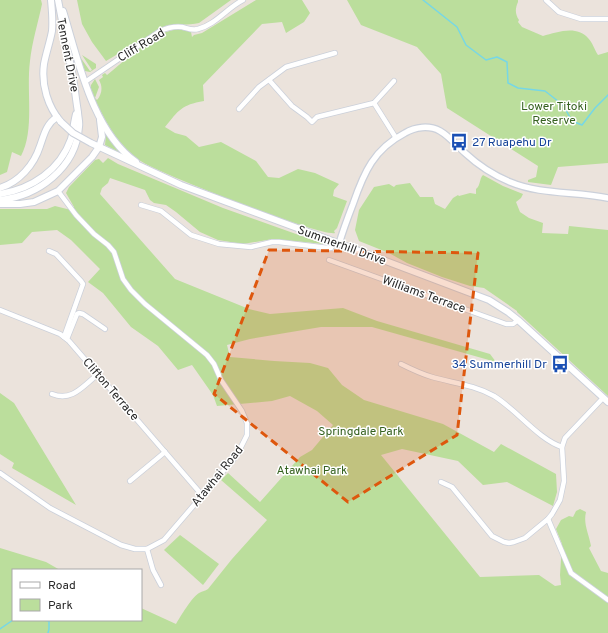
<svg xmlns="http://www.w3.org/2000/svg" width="608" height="633" viewBox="0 0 608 633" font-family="Overpass,sans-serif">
<rect width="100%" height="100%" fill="#ebe3dc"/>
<g fill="#bbde9c">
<path d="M0 0H41L42 4C38 23 32 42 30 61 26 91 35 130 21 156L12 152 7 172 0 175Z"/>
<path d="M77 0H231L199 23C188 26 176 23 165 26L106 61 92 42 82 24Z"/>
<path d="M256 0H302L310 13 304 22 286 33 282 22 262 24 203 85 204 101C181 105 179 110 165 127L175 133 186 136 199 147 221 142 256 161 268 177 279 178 298 169 315 173 339 184 334 190 333 196 347 201 337 228 334 231 335 233C321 237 157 173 139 160 119 146 106 123 96 102 94 96 90 91 91 85L95 79 99 87 95 98 97 100C102 94 103 87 99 80L103 77 102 75 105 73 107 75C125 61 150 35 173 30 179 29 185 30 191 32L192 37 194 35 202 33Z"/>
<path d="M347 0H518V2C515 9 515 14 519 20L518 22 522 27 543 36C557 32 577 25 588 38 593 43 594 49 598 55L608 52V163L558 167 551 185 528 182V180L536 177 538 166 447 108 441 74 417 47 361 25Z"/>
<path d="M78 54 90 71 92 70 82 55 96 64V68L90 72 85 71Z"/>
<path d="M105 129 125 155 105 145 106 135Z"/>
<path d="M108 158 118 164 223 208 324 244 273 239 243 244 218 240 200 232 176 212 166 205 154 203 150 200 145 190 110 178 108 183 102 188 100 194 175 279 249 309 270 314 343 308 377 321 490 354 496 362 372 327H321L250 339 227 345 230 357 274 361 310 363 328 368 342 385 364 400 443 424 494 452 501 444 556 474 557 492 553 506 507 482 483 485 458 461 402 449 381 455 480 577 539 575 555 586 561 585 560 575 562 544 556 529 561 520 569 516 573 517 576 511 580 509 586 512C583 524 589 534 591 546L589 548 601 571 608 573V633H0V548L46 562 60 570H13V620H141V608L176 624C180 617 192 597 199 593 203 591 205 591 208 589L232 559 267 520 221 480 228 473 260 502 300 457 312 450 333 425 317 411 290 396 272 401 217 406 213 395 192 365 178 370 158 346 131 327 103 293 88 282 100 269 71 240 57 230 32 232 22 243 0 245V209H47L55 206 71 210 74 207 66 193 69 187 95 160 99 159 103 163Z"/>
<path d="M483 175 503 186 523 194 521 198 516 202 520 212 529 218 543 223 542 233 568 234 569 226 608 230V396L517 312V311L484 288 470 286 442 277 407 263 389 253 359 241 355 230 359 210 374 187 389 184 394 187 396 185 410 183 420 197H433L435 204 445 209 453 198 458 195 459 196 470 193 476 194V189C481 185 479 179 483 175Z"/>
<path d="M0 393 14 403 76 505 12 468 14 463 0 454Z"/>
<path d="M180 535 219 564 203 585 164 550Z"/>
</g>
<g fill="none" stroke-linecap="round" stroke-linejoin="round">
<g stroke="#76d7e6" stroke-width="1.5">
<path d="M423 0 457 27 466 45 486 60 497 57 507 62 508 83 518 88 545 91 563 105 572 121 582 125 595 108 608 95"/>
<path d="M44 620 49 621V629L48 633"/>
<path d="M0 629 13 620"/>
</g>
<g stroke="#cbd0da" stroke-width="6">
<g id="minor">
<path d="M546 0 559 12 581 19H608"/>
<path d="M269 80 292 106 307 117 312 122 317 117 374 103 394 81"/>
<path d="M85 82 160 31C167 28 174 26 182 27 187 28 192 31 198 29 215 25 227 8 243 0"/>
<path d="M374 103 396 138"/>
<path d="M239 109 259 87 286 67 335 53"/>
<path d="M141 205 161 211 191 235 219 244 251 247 272 242H279L328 248H331L334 242"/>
<path d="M49 251 56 254 81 281 83 284 64 337"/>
<path d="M329 260 506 324H513L518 320"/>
<path d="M0 310 60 334 69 341 202 495"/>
<path d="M67 339 77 314 79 313 83 314 105 329"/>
<path d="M401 364C411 369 422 374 432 377 453 383 474 385 494 396 517 410 538 439 562 447"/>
<path d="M52 394C72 402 83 386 97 375"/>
<path d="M0 473 50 508 121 545 135 549H147L164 540 237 455 247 435V423L242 411 221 380 214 364 207 355 145 304 131 290 123 279 114 252 108 245 94 234 76 215 58 191"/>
<path d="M130 481 165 452"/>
<path d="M441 482 452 487 492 536 504 542 509 543 514 542 525 538 548 519 552 514 560 500 564 481 562 447 565 438 603 398"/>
<path d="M548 519 571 573 608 600"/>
<path d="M147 549 153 570 161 585"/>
</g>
</g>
<g stroke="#cbd0da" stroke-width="8">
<path id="tertiary" d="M339 244C343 230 348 217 353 204 364 172 374 149 405 133 415 127 429 125 440 131 449 136 457 146 465 153 478 165 493 175 510 182 541 195 576 191 608 198"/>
</g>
<g stroke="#cbd0da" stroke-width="8">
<g id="secondary">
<path d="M51 0C52 11 53 20 52 31 50 42 46 53 44 64 41 85 48 107 61 122"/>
<path d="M63 11C78 59 92 131 136 162"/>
<path d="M91 143 181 185 354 249 489 300 508 312 518 320 608 402"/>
<path d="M0 188C19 182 34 165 40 146 44 135 46 124 57 117"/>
<path d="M0 194C32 189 60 170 71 139 73 131 74 122 76 114"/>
<path d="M0 200C38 196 76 168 79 127 80 122 78 117 78 112 76 101 75 89 73 78 68 52 63 26 58 0"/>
<path d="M0 204H20L34 202 58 191 92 157 99 147 102 137 100 120"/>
</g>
</g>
<use href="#minor" stroke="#fff" stroke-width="4.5"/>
<use href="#tertiary" stroke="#fff" stroke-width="5.5"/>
<use href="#secondary" stroke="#fff" stroke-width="6"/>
<g stroke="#cbd0da" stroke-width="8" stroke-linecap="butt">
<path id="secondary-bridge" d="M61 122 73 133 91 143"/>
</g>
<use href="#secondary-bridge" stroke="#fff" stroke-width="6"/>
</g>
<path fill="#de570d" fill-opacity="0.2" stroke="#de570d" stroke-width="3" stroke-dasharray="8 5" stroke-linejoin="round" d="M269 250 478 253 457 435 348 502 214 394Z"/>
<defs>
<g id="bus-bare" transform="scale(1.38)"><path d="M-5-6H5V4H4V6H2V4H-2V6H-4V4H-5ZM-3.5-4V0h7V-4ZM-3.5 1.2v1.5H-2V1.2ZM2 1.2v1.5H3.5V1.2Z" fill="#1a4fb4" stroke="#fff" stroke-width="2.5" paint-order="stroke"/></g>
</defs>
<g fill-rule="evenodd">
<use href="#bus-bare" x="459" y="142"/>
<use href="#bus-bare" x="560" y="364"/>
</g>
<g text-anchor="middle" stroke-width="3" stroke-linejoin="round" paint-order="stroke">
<g font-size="12" fill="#292929" stroke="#fff">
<text transform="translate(141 45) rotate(-31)" y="4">Cliff Road</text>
<text transform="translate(68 55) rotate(79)" y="4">Tennent Drive</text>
<text transform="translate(342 245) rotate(20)" y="4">Summerhill Drive</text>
<text transform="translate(424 294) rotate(20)" y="4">Williams Terrace</text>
<text transform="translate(111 389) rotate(49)" y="4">Clifton Terrace</text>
<text transform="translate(217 476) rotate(-51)" y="4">Atawhai Road</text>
</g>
<g font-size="12" fill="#35611f" stroke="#fff">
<text x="554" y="110">Lower Titoki<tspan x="554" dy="14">Reserve</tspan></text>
<text x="361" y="435">Springdale Park</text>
<text x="312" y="474">Atawhai Park</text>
</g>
<g font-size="12" fill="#164399" stroke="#fff" text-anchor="start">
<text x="472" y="146">27 Ruapehu Dr</text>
<text x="547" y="368" text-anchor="end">34 Summerhill Dr</text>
</g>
</g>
<rect x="12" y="569" width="130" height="52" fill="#ffffff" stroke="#a9a9a9"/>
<rect x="20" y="582" width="20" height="6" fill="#ffffff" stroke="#a9a9a9"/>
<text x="48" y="589" font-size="12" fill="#292929">Road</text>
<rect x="20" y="599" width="20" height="12" fill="#bbde9c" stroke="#a9a9a9"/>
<text x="48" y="609" font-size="12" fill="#292929">Park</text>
</svg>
